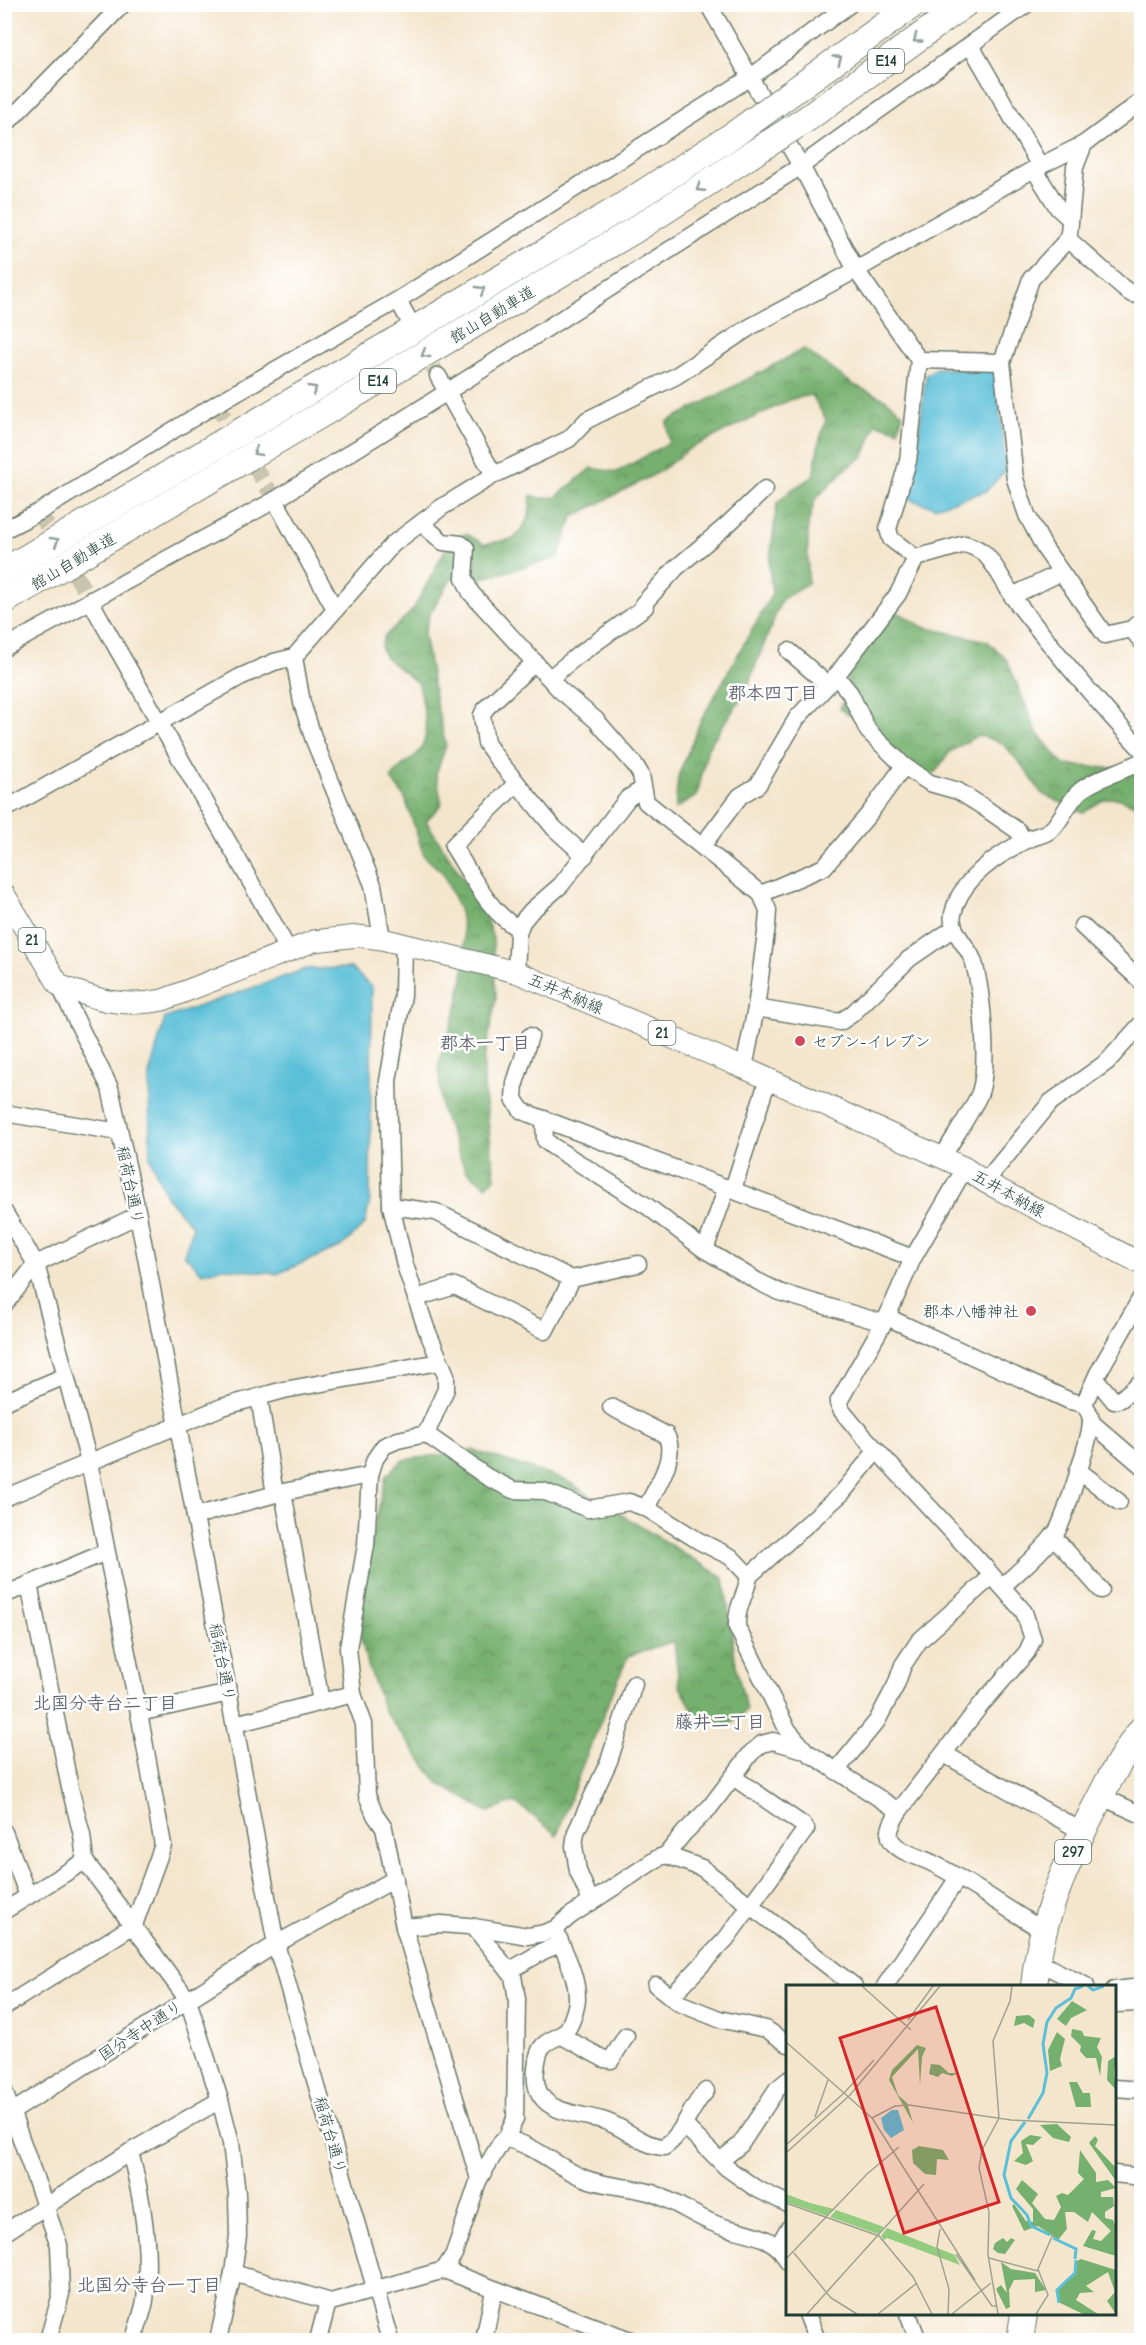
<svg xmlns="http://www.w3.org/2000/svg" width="1146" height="2345" viewBox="0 0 1146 2345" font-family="'Comic Neue','Klee One',sans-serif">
<defs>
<pattern id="forest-crowns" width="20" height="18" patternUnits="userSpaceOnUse" patternTransform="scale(1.5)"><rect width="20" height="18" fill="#76b06e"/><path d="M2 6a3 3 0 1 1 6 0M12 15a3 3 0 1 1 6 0" fill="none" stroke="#60905b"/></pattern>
</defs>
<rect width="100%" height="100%" fill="#fff"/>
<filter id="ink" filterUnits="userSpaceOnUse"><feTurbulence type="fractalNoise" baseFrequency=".0167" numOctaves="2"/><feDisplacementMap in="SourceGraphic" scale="12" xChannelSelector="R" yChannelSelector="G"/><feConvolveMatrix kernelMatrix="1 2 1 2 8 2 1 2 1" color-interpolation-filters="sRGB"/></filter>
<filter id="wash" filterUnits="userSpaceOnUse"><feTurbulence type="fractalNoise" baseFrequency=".008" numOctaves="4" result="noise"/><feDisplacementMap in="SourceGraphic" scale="24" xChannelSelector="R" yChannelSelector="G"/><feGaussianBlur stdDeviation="1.35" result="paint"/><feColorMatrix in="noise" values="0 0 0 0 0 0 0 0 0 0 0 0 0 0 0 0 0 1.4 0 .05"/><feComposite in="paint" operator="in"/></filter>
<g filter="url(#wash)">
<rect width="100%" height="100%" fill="#f4e6cd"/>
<g fill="url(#forest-crowns)" stroke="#4a7651" stroke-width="1.5">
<path d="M804 349 854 385 885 399 903 414 898 430 876 424 864 456 842 472 815 500 808 524V584L782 599 744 695 708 747 697 796 675 809 678 777 700 722 772 594 769 566 777 503 792 489 813 477 819 442 826 420 812 395 792 399 689 449 659 472 573 517 558 558 479 579 452 578 430 613 424 634 436 702 446 746 436 774 442 804 426 821 483 909 493 939 496 999 484 1059V1086L495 1178 486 1186 465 1169 441 1109 439 1063 458 1004 463 977 464 939 460 912 443 873 424 856 405 798 391 779C401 762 407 765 418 753 433 737 422 704 419 684L385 657 381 648 384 637 413 610 452 537 466 534 484 544 514 539 529 518 531 495 541 498 556 497 591 468 617 472 669 443 667 422Z"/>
<path d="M894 610 923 627 987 641 1007 660 1037 733 1064 765 1139 770 1141 774V808C1112 794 1110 794 1083 813L1042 794 1025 769 1002 743 978 735 950 752 934 774H922L876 733 840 709 849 683 845 674Z"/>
<path d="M473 1450 565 1480 724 1578 737 1671 747 1710 729 1726 697 1717 679 1685 674 1641 628 1656 583 1764 557 1835 515 1802 488 1812 439 1784 384 1711 368 1665 354 1614 386 1476 403 1460Z"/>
</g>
<g fill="#5abfd8" stroke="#3c7e86" stroke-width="1.5">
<path d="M936 368 996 371 1006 470 986 491 935 507 911 500 905 492 916 455 926 375Z"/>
<path d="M351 968 372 987 370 1201 365 1224 342 1246 277 1274 224 1268 202 1273 184 1254 193 1227 166 1196 150 1157 149 1075 165 1018 306 969Z"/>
</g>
</g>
<g filter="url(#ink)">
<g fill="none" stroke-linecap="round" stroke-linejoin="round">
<g stroke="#c9c4ae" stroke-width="16" stroke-dasharray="16 8" stroke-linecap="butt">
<path d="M411 324 438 376"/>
<path d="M216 404 275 500"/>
<path d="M39 512 90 600"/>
</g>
<g stroke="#6a786a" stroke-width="19">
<g id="minor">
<path d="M708 4 801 166 856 270 919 360 908 461 888 529 891 539 916 558"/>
<path d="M971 46 1040 166"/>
<path d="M4 126 123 4"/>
<path d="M1084 144 1075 167 1069 233 1066 241 1031 279 1002 362 1015 479 1027 515 1045 549 1105 635 1132 629 1142 619"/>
<path d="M1034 169 1058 208 1070 219"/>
<path d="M1067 238 1123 288 1132 294 1142 296"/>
<path d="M398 300 411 324"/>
<path d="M919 360 1002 362"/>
<path d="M438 376 494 475"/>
<path d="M275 500 335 609"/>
<path d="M421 523 443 542 461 544 466 548 464 578 471 593 560 690 596 720 635 765 641 775 646 802 761 894 768 910 767 925 756 1008 744 1068"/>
<path d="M4 530 39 512 216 404 398 300 751 77 850 4"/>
<path d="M1012 596 1060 573"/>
<path d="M90 600C155 718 225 832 288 950"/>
<path d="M643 604 676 568 727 525 765 489"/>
<path d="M1132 629 1142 642"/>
<path d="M4 648 275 500 447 392 801 166 1027 4"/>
<path d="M789 651 827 684"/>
<path d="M294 657 302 703 314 740 373 885 382 939"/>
<path d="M535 662 486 708 482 715 486 743 498 760 554 828 585 856"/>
<path d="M836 676 850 693 868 731 904 766 930 783 958 791 982 806 1018 831 1024 841"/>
<path d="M550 678 577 656 645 607"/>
<path d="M517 783 453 846C471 874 489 913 519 929"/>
<path d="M4 810 240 677 274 662 294 657 393 544 442 507 494 475 569 439 587 420 676 376 750 327 856 270 1034 169 1084 144 1142 101"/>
<path d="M702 846 740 796 758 785 797 718 836 676 898 594 916 558 965 544C972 546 979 549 985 554 999 569 1006 588 1018 604 1058 655 1098 703 1142 750"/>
<path d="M761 894 824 867 869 814 904 766"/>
<path d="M1082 926 1142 982"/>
<path d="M404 945 403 995 388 1081 391 1206 405 1265 426 1328 446 1375V1389L426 1434"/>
<path d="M516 972 518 933 522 922 531 911 561 885 628 798 643 789"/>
<path d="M59 985 110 1088 138 1215 276 1944 390 2340"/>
<path d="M756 1008 840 1022 852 1014 909 959 954 928"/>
<path d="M530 1036 515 1083 514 1099 522 1111 913 1258"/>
<path d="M4 1113 119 1132"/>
<path d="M544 1119 545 1140 552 1146 647 1206 702 1248 757 1281 779 1292 883 1323"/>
<path d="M942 1158C954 1137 969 1116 979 1095 990 1068 982 992 974 963 970 947 949 932 953 914 959 881 996 856 1024 841 1033 836 1045 836 1053 828 1063 817 1069 801 1080 791 1097 777 1122 772 1142 761"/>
<path d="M965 1168 913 1258 887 1317 838 1403 842 1411 856 1428 982 1564 1024 1612 1033 1639 1027 1652 980 1706 899 1811C895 1818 888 1828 890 1837 893 1851 921 1857 932 1863 970 1882 1005 1908 1042 1930"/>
<path d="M985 1182 1051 1102 1107 1062 1142 1023"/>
<path d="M733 1189 768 1079"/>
<path d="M391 1206 436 1212 572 1279 638 1264"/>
<path d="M4 1212 36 1264 89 1462 139 1713 163 1845 134 1925 4 2007"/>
<path d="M705 1250 727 1187"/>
<path d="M416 1298 455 1286 545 1331 572 1279"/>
<path d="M4 1305 36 1264 138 1215"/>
<path d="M887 1317 1070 1401 1084 1404C1087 1409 1091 1414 1091 1421 1092 1433 1064 1520 1057 1531 1042 1552 1021 1569 1002 1587"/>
<path d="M1096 1379 1114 1401 1121 1399 1142 1381"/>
<path d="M259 1397 275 1494"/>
<path d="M4 1402 65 1376"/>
<path d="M1084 1404 1098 1373 1142 1296"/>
<path d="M611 1407 666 1435C678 1456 656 1488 646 1508"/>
<path d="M1091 1422 1142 1466"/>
<path d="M1078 1470 1119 1502"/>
<path d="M283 1492 321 1702"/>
<path d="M4 1498 222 1407 284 1390 439 1362"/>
<path d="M195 1516 283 1492 370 1475"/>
<path d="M1053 1536 1101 1590"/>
<path d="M29 1584 70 1788 82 1835 85 1861 188 2000 220 2100 231 2143 237 2194 238 2236 233 2273 218 2340"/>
<path d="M4 1595 106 1552"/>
<path d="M139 1713 229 1693"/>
<path d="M235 1724 353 1694"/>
<path d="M804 1749 787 1729 737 1627C736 1606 746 1596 749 1576L842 1493 877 1450"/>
<path d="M944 1754 1083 1832"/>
<path d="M836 1771 877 1721 896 1685 903 1665 919 1641 992 1576"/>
<path d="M1100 1796 1142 1815"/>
<path d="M4 1832 28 1896"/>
<path d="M666 1855 702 1868 854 1986"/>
<path d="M591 1902 578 1871 574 1846 576 1832 609 1761 634 1684"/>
<path d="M4 1911 85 1861"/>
<path d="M404 1927 441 1924 468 1926 528 1936 544 1933 555 1929 570 1916 658 1858 666 1855 684 1833 710 1807 751 1753 762 1744 773 1741 804 1750 899 1811"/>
<path d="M555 1929C563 1950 577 1974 577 1998 577 2007 571 2026 565 2032 560 2037 551 2039 545 2044 538 2049 537 2061 536 2069 531 2112 570 2112 602 2120 624 2126 641 2146 664 2147 685 2133 689 2108 706 2091"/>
<path d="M1036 1961 1086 1986"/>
<path d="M509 1971 545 1950 561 1944"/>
<path d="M656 1985 679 2003 719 2019 766 2029 788 2044"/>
<path d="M885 1986 958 1878"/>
<path d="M1114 1990 1142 1987"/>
<path d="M671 1997 726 1939 806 1829 803 1825 733 1777"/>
<path d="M1114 2004 1142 2003"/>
<path d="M560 2035 604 2059 611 2060 626 2036"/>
<path d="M1114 2088 1142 2090"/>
<path d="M4 2091 59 2245 61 2294 48 2340"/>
<path d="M4 2117 276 1944 395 1879"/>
<path d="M685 2126 727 2168 755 2188 788 2204"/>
<path d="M506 2139C534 2144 558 2168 584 2178 605 2187 630 2186 652 2193 678 2202 700 2221 727 2228 750 2234 778 2237 788 2262"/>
<path d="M130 2152C143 2200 151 2250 145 2300 143 2313 137 2327 134 2340"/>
<path d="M721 2160 740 2145 777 2089 788 2080"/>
<path d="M1114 2174 1142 2177"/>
<path d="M479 2179 404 1927 384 1828 375 1815 367 1795 364 1724 353 1694 348 1648 366 1545 370 1475 375 1459 384 1446 398 1440 426 1434 487 1477 513 1490 543 1491 588 1509 629 1502 646 1508 699 1541 731 1557 749 1576"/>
<path d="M4 2233 130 2152 220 2100"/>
<path d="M778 2246 788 2229"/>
<path d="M444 2270 454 2254 479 2179 502 2141 506 2139 515 2119 517 1999 513 1976 474 1927"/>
<path d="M233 2273 331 2302 444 2270 630 2340"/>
<path d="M807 2314 817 2340"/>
<path d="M908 2314 918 2340"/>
<path d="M318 2340 328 2302"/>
<path d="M484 2340 494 2290"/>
</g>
</g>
<g stroke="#6a786a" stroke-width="23">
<path id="major" d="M4 894 59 985C97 1000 122 1008 163 1000L314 941 358 936 382 939 516 972 744 1068 965 1168 985 1182 1142 1264"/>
</g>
<g stroke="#6a786a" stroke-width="28">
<g id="highway">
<path d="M791 93 914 4"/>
<path d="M808 118 965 4"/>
<path d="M4 571 618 209 736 133"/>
<path d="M4 601 633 231 749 156"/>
<path d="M1034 1986C1039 1926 1061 1875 1088 1821 1104 1789 1120 1757 1142 1729"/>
<path d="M1020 2340 1024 2314"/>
</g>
</g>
<use href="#minor" stroke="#fff" stroke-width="16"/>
<use href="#major" stroke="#fff" stroke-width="21"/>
<use href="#highway" stroke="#fff" stroke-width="26"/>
<g stroke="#6a786a" stroke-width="28" stroke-linecap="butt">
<g id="highway-bridge">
<path d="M736 133 791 93"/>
<path d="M749 156 808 118"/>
</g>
</g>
<use href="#highway-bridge" stroke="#fff" stroke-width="26"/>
</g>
<defs><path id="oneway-chevron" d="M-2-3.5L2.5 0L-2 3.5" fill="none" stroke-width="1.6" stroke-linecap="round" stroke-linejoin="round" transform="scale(1.5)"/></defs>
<g stroke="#8f9e9a">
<use href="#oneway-chevron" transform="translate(917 39) rotate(144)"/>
<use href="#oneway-chevron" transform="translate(838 59) rotate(-36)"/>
<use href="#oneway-chevron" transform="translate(700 188) rotate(147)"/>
<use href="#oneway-chevron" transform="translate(481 290) rotate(-31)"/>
<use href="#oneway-chevron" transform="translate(425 354) rotate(149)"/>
<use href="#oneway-chevron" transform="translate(313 389) rotate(-31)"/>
<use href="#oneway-chevron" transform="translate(257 452) rotate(149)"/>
<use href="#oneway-chevron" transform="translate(55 541) rotate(-31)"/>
</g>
</g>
<g fill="#d1495b" stroke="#fff" stroke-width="2">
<circle cx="800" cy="1041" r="6"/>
<circle cx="1031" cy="1311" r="6"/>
</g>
<g text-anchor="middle" stroke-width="5" stroke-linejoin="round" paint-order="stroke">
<g fill="#fff" stroke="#627771" stroke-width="1.5">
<rect x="868" y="49" width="36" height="24" rx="4.5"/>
<rect x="360" y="369" width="36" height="24" rx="4.5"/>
<rect x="18.5" y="928" width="27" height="24" rx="4.5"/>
<rect x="648.5" y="1021" width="27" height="24" rx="4.5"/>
<rect x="1055" y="1840" width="36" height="24" rx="4.5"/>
</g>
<g font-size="15" font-weight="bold" fill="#1f3d34">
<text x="886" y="66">E14</text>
<text x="378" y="386">E14</text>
<text x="32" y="945">21</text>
<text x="662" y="1038">21</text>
<text x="1073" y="1857">297</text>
</g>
<g font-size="16" fill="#1f3d34" stroke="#fff">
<text transform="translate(492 314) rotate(-31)" y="6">館山自動車道</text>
<text transform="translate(73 561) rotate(-31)" y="6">館山自動車道</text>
<text transform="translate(566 993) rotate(23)" y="6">五井本納線</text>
<text transform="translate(131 1185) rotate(78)" y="6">稲荷台通り</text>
<text transform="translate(1009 1193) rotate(29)" y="6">五井本納線</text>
<text transform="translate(223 1662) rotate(79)" y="6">稲荷台通り</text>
<text transform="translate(140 2030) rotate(-33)" y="6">国分寺中通り</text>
<text transform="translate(331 2135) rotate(74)" y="6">稲荷台通り</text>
</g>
<g font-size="16" fill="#1f3d34" stroke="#fff" text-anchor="start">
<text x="812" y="1047">セブン-イレブン</text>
<text x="1019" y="1317" text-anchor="end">郡本八幡神社</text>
</g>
<g font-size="18" font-weight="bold" fill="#636571" stroke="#fff">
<text x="773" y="699">郡本四丁目</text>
<text x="485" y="1049">郡本一丁目</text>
<text x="105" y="1709">北国分寺台二丁目</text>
<text x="720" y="1728">藤井二丁目</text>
<text x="149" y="2291">北国分寺台一丁目</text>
</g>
</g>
<g transform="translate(786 1985)">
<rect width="330" height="330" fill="#f4e6cd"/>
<path d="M286 16 301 25 285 33 280 41 271 34ZM243 30 249 35 247 43 238 38 228 41 230 31ZM286 44 296 46 298 51 315 53 311 62 316 72 314 91 310 73H300L294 66 295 61 285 51ZM271 47 279 54 274 74 276 81 264 86 262 65ZM131 60 140 63 136 72 134 100 132 64 106 92 112 110 121 118 127 138 103 95 106 85ZM330 71 328 89 330 105 321 95 322 76ZM145 79 154 80 163 88H172L166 91 156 88 152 92 143 89ZM283 97H291L297 108H304L305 122H290ZM271 139 285 152 283 157 267 153 254 140ZM244 150 256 152 247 160 240 159 247 176 240 180 228 176 237 168 235 156ZM309 151 312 155 309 161 330 183V196L303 158ZM133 161 157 165 163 175 151 174 150 190 139 189 127 178 126 165ZM294 165 310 188V197L322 195 330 203 315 207V212H327L328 221 319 227V233L327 235 330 242V271L297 261 306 245 310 246 307 254 315 256 325 246 306 227 302 237 288 227H279L281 244 272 255 252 241 238 246 226 221 228 219 240 236 247 237V224L230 204 236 195 252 209 246 218 259 234 268 235 275 222 270 211 276 208 282 210 298 194 292 188ZM217 253 221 257 225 253 229 255 219 269 212 268 207 264 209 258ZM295 274 330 285V329L321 316 329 307 322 287 300 301 308 307 294 308 290 315 312 329H297L274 318 271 312 274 301 290 289 291 276ZM215 277 225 284 249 288 260 305 249 307V294L228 295 223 305 224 322 220 324 210 304 215 300 221 308Z" fill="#76b06e"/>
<path d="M0 209 24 218 48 224 41 231 0 217ZM50 225 73 233 98 242 92 249 44 232ZM101 243 169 270 174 280 101 253 98 255 95 251Z" fill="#93cc7f"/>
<path d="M106 125H112L118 145 105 153 98 145 95 133Z" fill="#5abfd8"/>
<path fill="none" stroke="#5abfd8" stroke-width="3" d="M302 1 307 5 318 1M242 134 257 108 261 88 257 59 261 37 270 23 285 13 289 4 297 1M239 137 225 156 218 190 225 213 241 230 245 241 264 250M267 253 290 264 289 274M273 318 271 305 289 288 290 275"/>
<path fill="none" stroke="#9fa290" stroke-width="1.5" d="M76 1 125 45M122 35 147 1M0 57 58 108 88 75M29 132 42 95M86 133 189 295M0 160 58 108 86 133 109 121 123 120 225 135 330 140M0 168 64 110 154 1M0 218 93 251 127 292 146 329M154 244 151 262 163 304 162 329M8 268 45 313 71 329M170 269 206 321H210M203 273 252 286M0 274 81 189 113 162M21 329 138 199M92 329 131 298M166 329 205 298M212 329 202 270 203 227 193 183 196 165 213 133 207 56 224 16 226 1M250 329 262 310 252 284 267 249"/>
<path fill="#d62828" fill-opacity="0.15" stroke="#d62828" stroke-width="3" d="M150 22 213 217 118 248 54 53Z"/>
<rect width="330" height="330" fill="none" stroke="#1f3d34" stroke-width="3"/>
</g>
<rect width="1146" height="2345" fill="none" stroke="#fff" stroke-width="24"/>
</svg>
